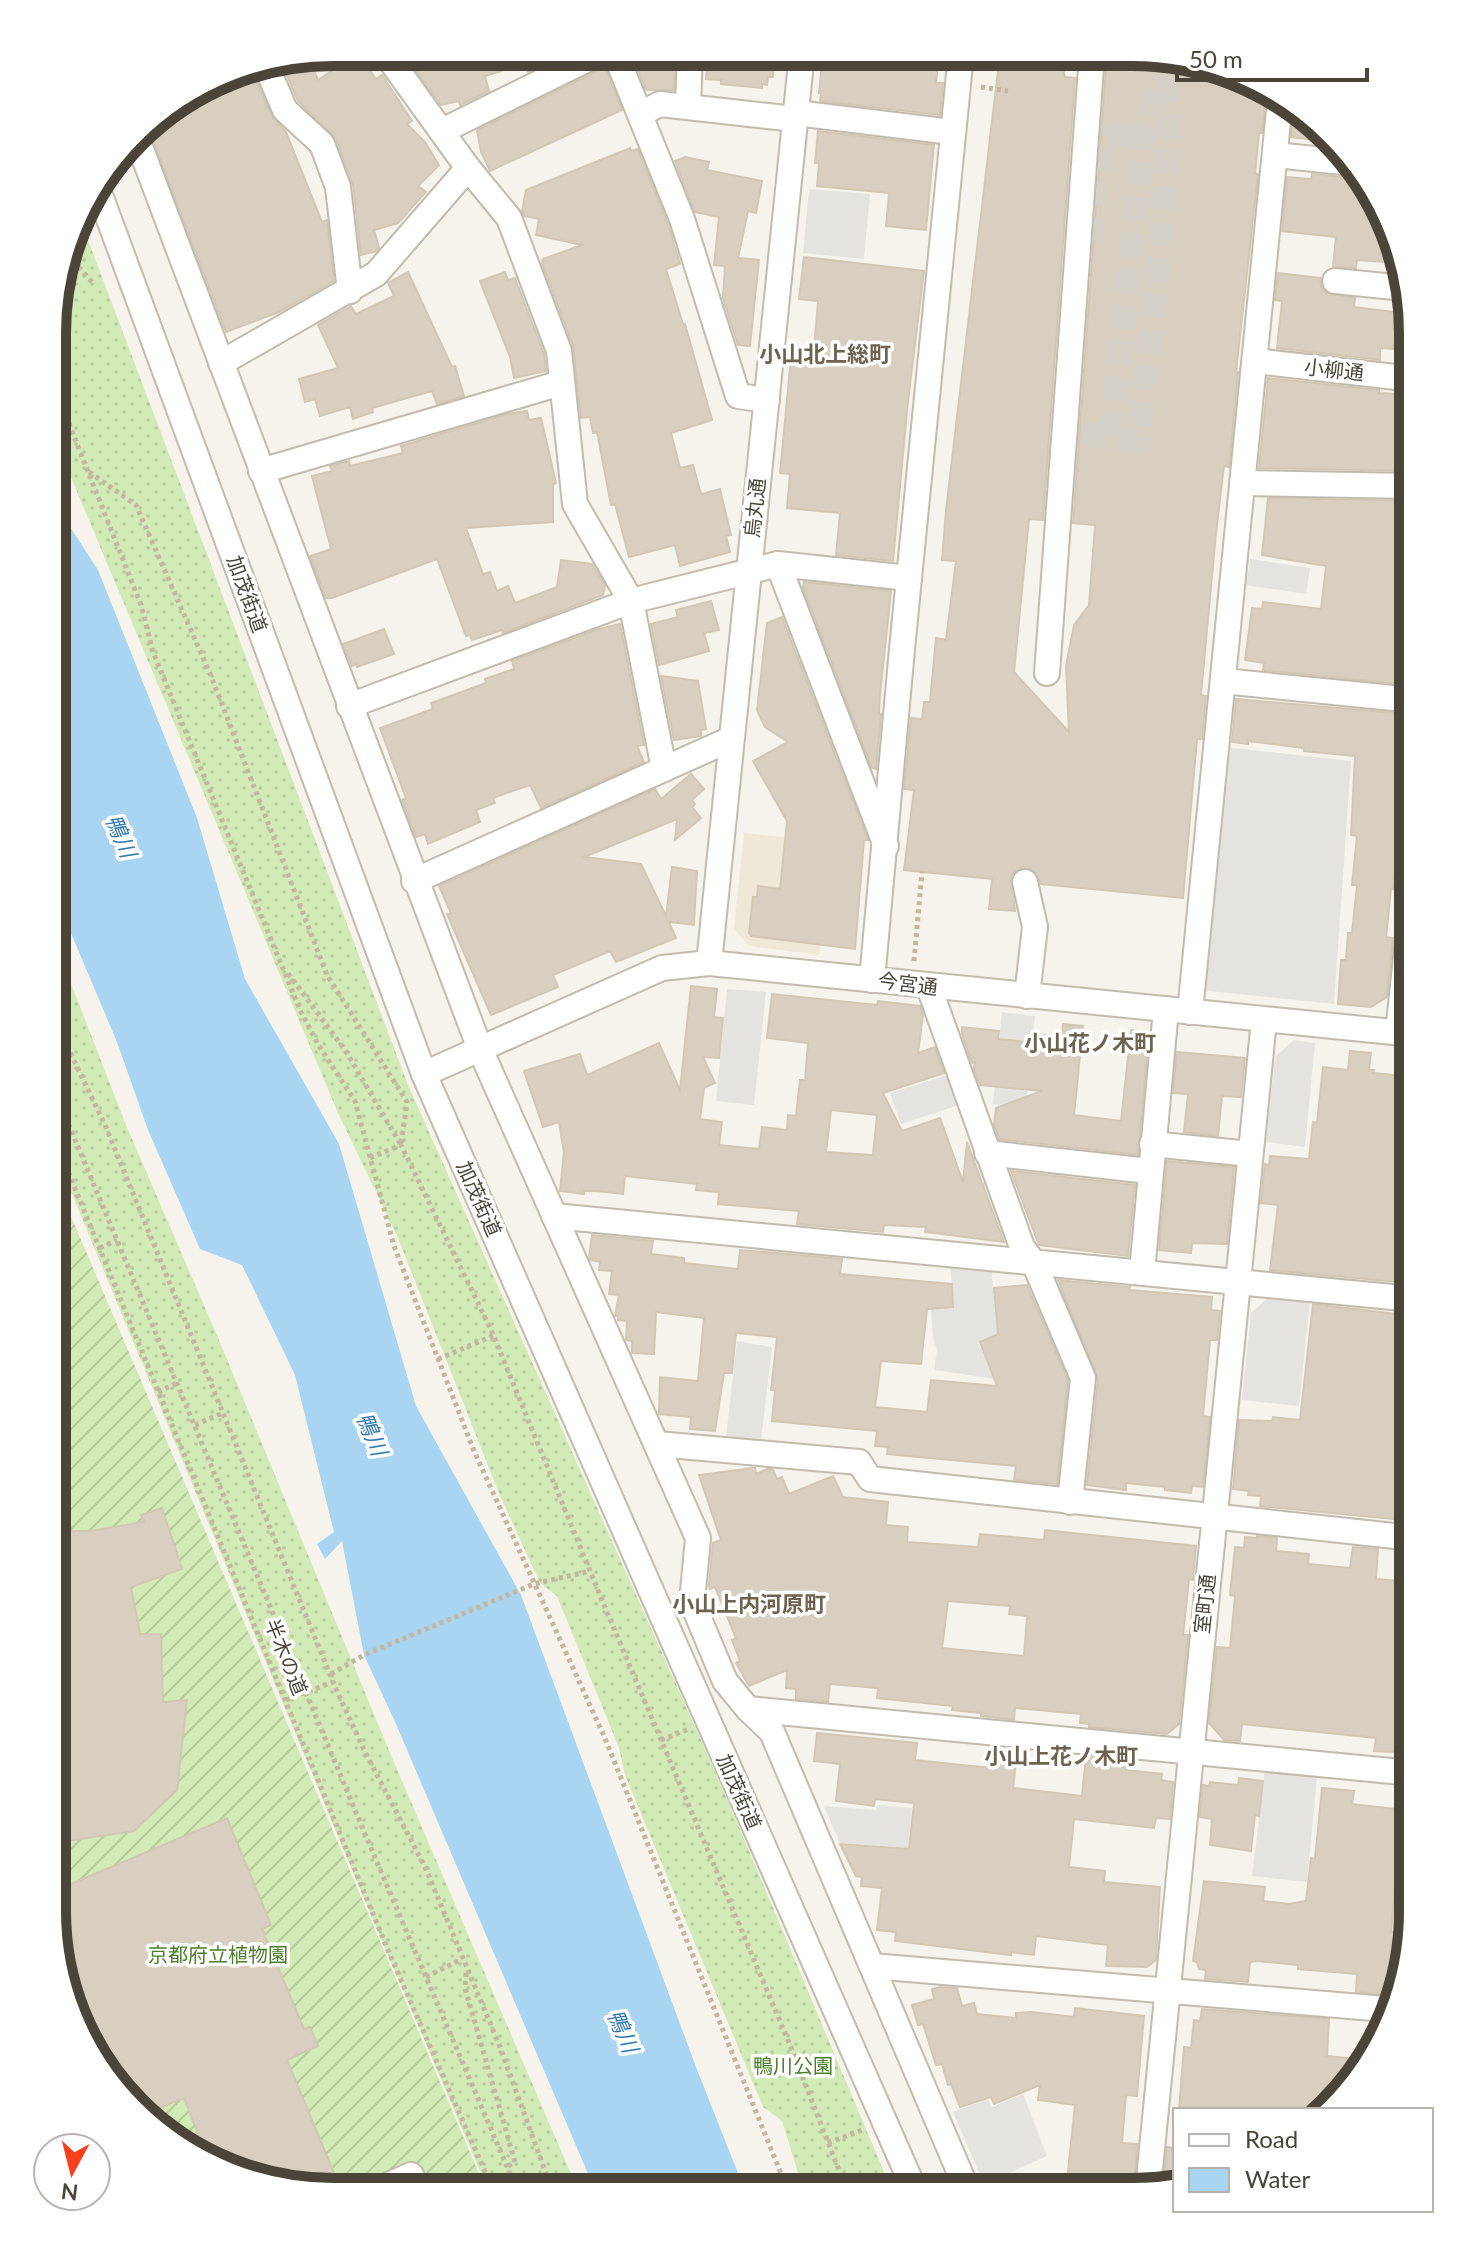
<svg xmlns="http://www.w3.org/2000/svg" width="1465" height="2244" viewBox="0 0 1465 2244" font-family="Lato,'Noto Sans JP',sans-serif">
<defs>
<pattern id="grass-dots" width="8" height="8" patternUnits="userSpaceOnUse" patternTransform="scale(2)"><rect width="8" height="8" fill="#d2eab5"/><path d="M2 2h.1M6 6h.1" fill="none" stroke="#b6ca9c" stroke-width="1.8" stroke-linecap="round"/></pattern>
<pattern id="garden-furrows" width="10" height="10" patternUnits="userSpaceOnUse" patternTransform="scale(2)"><rect width="10" height="10" fill="#d2eab5"/><path d="M-1 1l2-2M0 10L10 0M9 11l2-2" fill="none" stroke="#b6ca9c"/></pattern>
</defs>
<rect width="100%" height="100%" fill="#f6f3ec"/>
<path fill="#efe8d6" d="M744 833 824 841 829 886 819 955 749 946 734 929Z"/>
<g fill="url(#grass-dots)">
<path d="M80 219 408 1085 726 1796 892 2191H771L800 2179 782 2121 763 2107 625 1775 619 1748 557 1596 540 1583 498 1491 398 1238 338 1113 54 437V296Z"/>
<path d="M53 937 126 1125 219 1340 393 1760 578 2190H488L342 1846 53 1148Z"/>
</g>
<path fill="url(#garden-furrows)" d="M53 1174 486 2190H296L162 2134 74 2019 52 1911Z"/>
<g fill="#e5e3e0">
<path d="M809 189 870 194 864 259 803 253Z"/>
<path d="M1250 559 1310 568 1306 594 1246 585Z"/>
<path d="M1225 747 1351 761 1334 1004 1200 990Z"/>
<path d="M727 989 766 992 754 1105 716 1101Z"/>
<path d="M1002 1012 1035 1016 1026 1107 993 1104Z"/>
<path d="M1294 1040 1315 1043 1305 1147 1266 1142 1275 1057Z"/>
<path d="M951 1074 962 1104 901 1124 890 1093Z"/>
<path d="M950 1264 991 1266 997 1333 978 1342 996 1379 934 1370 937 1350 933 1338 931 1309 954 1307Z"/>
<path d="M1270 1296 1310 1299 1299 1406 1242 1400 1251 1313Z"/>
<path d="M737 1341 772 1347 761 1440 726 1437Z"/>
<path d="M1265 1770 1317 1777 1307 1882 1252 1876Z"/>
<path d="M877 1805 912 1808 908 1848 840 1843 824 1806 876 1810Z"/>
<path d="M1023 2094 1047 2156 984 2184 953 2112 988 2099 992 2107Z"/>
</g>
<path fill="#a9d4f2" d="M54 502 98 570 197 818 245 979 339 1144 416 1406 521 1595 696 2067 745 2191 595 2190 396 1724 364 1655 342 1541 325 1559 317 1544 334 1532 295 1375 242 1265 200 1249 148 1130 117 1042 54 893Z"/>
<g fill="#d8cfc1" stroke="#d3c7b4" stroke-width="2" fill-rule="evenodd">
<path d="M410 52H459L567 53 528 72 525 64 485 76 489 91 460 105 459 101 441 105 414 68Z"/>
<path d="M358 53 376 79 382 75 412 121 407 124 425 142 439 165 418 186 426 192 398 223 374 230 379 248 376 251 361 255 353 185 336 139 298 101 282 64 285 63 284 60 309 56 318 80Z"/>
<path d="M631 53H665L664 61 675 62 674 90H646Z"/>
<path d="M708 53H775L773 77H768L767 85 762 84V88L721 84V80L706 79Z"/>
<path d="M823 53 939 54 936 83H943L940 115 820 101 821 93H819Z"/>
<path d="M1000 54H1059L1065 77 1075 78 1043 520 1029 519 1014 672 1069 732 1066 666 1074 625 1089 605 1095 525 1073 523 1107 54H1169L1266 95 1262 133H1259L1255 174H1258L1236 372H1238L1229 467 1224 466 1216 533 1201 695 1206 696 1202 739H1197L1183 898 1041 884 1035 871 1023 867 1014 872 1011 878 1015 911 989 909 992 879 904 870 914 790 904 789 911 718 922 719 924 702H930L936 638 946 640 956 561 942 560 946 510Z"/>
<path d="M605 67 622 110 490 171 481 152 477 130Z"/>
<path d="M253 74 272 116 286 132 322 222 327 220 334 281 279 312 226 332 146 123 163 113 247 83 245 77Z"/>
<path d="M1294 106 1303 110 1330 146 1315 144 1316 140 1291 137Z"/>
<path d="M818 131 934 145 926 230 886 226 889 193 817 186 819 163H815Z"/>
<path d="M630 148 631 151 638 149 668 224 680 264 666 269 683 324H685L712 420 671 433 680 468 693 465 701 494 720 489 731 535 726 536 730 552 680 566 675 545 629 557 615 504 611 505 597 432 593 433 590 417 581 418 573 346 542 263 543 259 582 245 536 235 539 219 524 216 522 211 526 190Z"/>
<path d="M685 157 709 162 707 170 762 181 756 213 748 211 738 258 759 260 750 346 738 345 723 298 725 266 714 265 719 217 695 212 675 161Z"/>
<path d="M1312 174 1341 177 1352 174 1391 225 1399 263 1357 260 1356 268 1333 267 1336 237 1282 231 1287 177 1311 179Z"/>
<path d="M804 257 924 271 908 401 893 561 836 555 840 513 787 508 790 474 780 473 792 347 814 349 818 301 799 299Z"/>
<path d="M408 272 452 367 455 366 464 396 437 404 432 391 372 408 373 412 353 419 350 407 320 416 315 399 305 402 299 379 338 368 318 325 351 306 356 314 394 296 388 283Z"/>
<path d="M505 272 508 280 515 278 544 354 546 371 514 378 510 357 480 281Z"/>
<path d="M1278 273 1320 278 1321 286 1326 293 1355 298 1354 307 1409 314 1413 347 1393 345V349L1380 348V360L1277 348 1282 301 1275 300Z"/>
<path d="M1268 378 1379 390V393L1400 394V401H1413V471L1259 468Z"/>
<path d="M527 411 529 420 541 418 556 483 553 484V522L466 528 483 574 490 572 497 591 508 586 515 603 557 587 561 560 592 564 605 585 603 595 503 633 502 630 472 640 470 635 466 636 437 559 332 598H326L310 556 331 549 312 476 332 471 330 466 349 461 350 466 403 453 401 446 507 414Z"/>
<path d="M1268 498 1413 501V598H1410L1406 637 1413 638V681H1410L1409 685 1263 670 1264 663 1245 660 1252 608 1262 609 1263 602 1321 609 1326 566 1262 555Z"/>
<path d="M804 582 891 591 880 695 879 714H881L876 769 872 768 803 588Z"/>
<path d="M711 601 719 630 704 633 709 651 659 665 651 624 678 617 676 610Z"/>
<path d="M782 617 868 840H864L855 949 751 936 749 933 753 897H757L758 886 780 889 787 821 753 761 788 742 765 727 757 710 767 623Z"/>
<path d="M620 624 644 745 637 746 644 762 541 808 530 785 493 798 495 803 476 810 480 822 428 844 425 834 416 837 402 800 406 798 380 728 433 709 431 703 486 683 485 679 514 669 512 661 599 629Z"/>
<path d="M384 629 394 654 357 667 356 664 352 666 343 644Z"/>
<path d="M661 676 698 681 706 729 701 730V736L674 740Z"/>
<path d="M1236 699 1406 714 1404 737 1413 738V758H1404L1398 820H1404L1399 867 1396 866 1393 889H1391L1386 937 1393 938 1387 997 1371 1007 1338 1004 1341 960H1346L1348 933H1352L1357 885H1352L1357 836 1351 835 1355 756 1304 751V748L1248 741V744L1232 742Z"/>
<path d="M691 774 704 789 692 800 695 804 692 807 701 818 675 840 677 819 584 857 641 864 666 916 672 867 697 871 694 925 669 922 676 938 616 962 610 951 553 975 558 987 491 1015 447 914 451 913 439 886 655 789 661 799Z"/>
<path d="M691 986 717 989 714 1017 723 1018 719 1058 703 1057 715 1083 704 1088 700 1119 722 1122 719 1145 759 1149 762 1127 787 1130 788 1115 796 1116 800 1080H805L808 1043 767 1038 772 994 877 1005 878 1001 920 1006 923 1014 918 1053 935 1047 944 1073 883 1093 902 1131 940 1118 963 1182 967 1142 1004 1242 925 1232 926 1227 884 1225 883 1232 797 1224 799 1211 718 1204 719 1192 696 1190 697 1184 625 1176 623 1194 597 1191H584V1194L560 1191 564 1153 559 1122 543 1127 524 1071 580 1054 587 1075 659 1043 680 1090ZM831 1110 877 1115 873 1155 826 1152Z"/>
<path d="M1063 1024 1083 1026 1074 1115 1121 1121 1131 1030 1149 1032 1138 1155 999 1139 994 1125 996 1108 1042 1091 980 1085 974 1069 975 1062 972 1063 962 1034V1027L999 1031 998 1039 1037 1043 1038 1034 1062 1037Z"/>
<path d="M1350 1051 1371 1053 1369 1070H1374L1373 1073 1413 1077V1139L1407 1138 1403 1178 1410 1179 1397 1282 1270 1270 1278 1205 1261 1203 1265 1164 1269 1165 1270 1156 1309 1159 1313 1122 1317 1123 1323 1067 1348 1070Z"/>
<path d="M1177 1052 1245 1058 1241 1097 1222 1096 1218 1136 1184 1132 1188 1094 1173 1093Z"/>
<path d="M1167 1161 1234 1167 1227 1244 1192 1243 1191 1253 1159 1250Z"/>
<path d="M1011 1171 1135 1185 1128 1256 1039 1245Z"/>
<path d="M592 1235 653 1241 651 1254 684 1258V1263L738 1269 740 1250 765 1252 842 1259 840 1274 952 1284 953 1307 927 1309 921 1364 881 1361 875 1407 927 1412 931 1380 997 1386 980 1342 998 1334 994 1288 1027 1285 1068 1380 1057 1484 1014 1480 1016 1466 887 1454 888 1447 875 1446 877 1431 772 1421 775 1390H771L777 1337 736 1333 732 1373H724L715 1431 690 1429 691 1417 659 1414 660 1377 698 1381 704 1318 656 1312 654 1354 632 1353V1341L626 1340 627 1321 618 1320V1316H615L619 1295 609 1294 612 1271 599 1270 600 1262 591 1260 589 1258Z"/>
<path d="M1058 1280 1130 1287 1129 1290 1212 1297 1211 1310 1220 1311 1217 1340H1210L1203 1416 1210 1417 1203 1487 1192 1486 1191 1493 1165 1490V1487L1126 1483V1490L1087 1485 1098 1379Z"/>
<path d="M1313 1304 1413 1316V1454L1410 1453 1403 1520 1260 1506 1261 1496 1248 1495 1249 1491 1233 1489 1239 1420 1272 1421 1273 1417 1300 1420Z"/>
<path d="M753 1468H755L756 1474 767 1469H773L777 1479 782 1477 789 1494 833 1476 843 1497 888 1502 886 1525 908 1527 907 1542 978 1547 980 1534 1044 1540 1045 1530 1196 1546 1193 1580 1189 1579 1183 1635H1188L1179 1724 1167 1734 1089 1727V1724L1080 1723 1081 1714 1015 1708 1014 1720 981 1716V1713L952 1710 953 1706 877 1698 878 1688 830 1684 828 1702 796 1699V1689L786 1688 787 1670 749 1686 736 1663 740 1661 732 1640 736 1638 715 1587 710 1589 709 1585 713 1543 721 1540 699 1475ZM948 1601 1010 1606 1009 1614 1027 1616 1024 1656 942 1648Z"/>
<path d="M162 1508 182 1569 131 1587 140 1634H161L163 1702 187 1700 177 1790 134 1831 52 1843 53 1531H90L144 1522 141 1515Z"/>
<path d="M1257 1536 1277 1538 1276 1551 1309 1554 1308 1564 1350 1568 1353 1547 1378 1549 1376 1579 1412 1582V1753L1374 1751 1376 1738 1242 1724 1240 1741 1224 1740 1209 1723 1217 1647 1230 1648 1235 1596 1230 1595 1235 1547 1244 1548 1245 1537 1257 1538Z"/>
<path d="M817 1733 917 1743 915 1760 991 1768 993 1748 1012 1750V1753L1017 1754 1013 1788 1082 1796 1086 1757 1136 1761 1126 1770 1162 1774 1161 1780 1173 1782 1170 1819 1156 1818 1154 1828 1074 1819 1069 1867 1105 1871 1104 1882 1160 1887 1156 1960 1147 1967 1106 1966 1108 1945 1036 1936 1034 1955 1011 1952V1955L895 1941 896 1932 877 1930 882 1888 861 1886 862 1877 856 1876 840 1844 909 1849 914 1803 875 1799 874 1806 836 1801 840 1764 814 1761Z"/>
<path d="M1239 1778 1263 1781 1259 1816 1255 1815 1251 1851 1210 1845 1212 1819 1200 1817 1203 1785 1209 1786 1210 1782 1238 1785Z"/>
<path d="M1322 1788 1354 1791 1352 1804 1412 1811V1891L1395 1889 1391 1932 1411 1934 1390 1995 1356 1992 1357 1974 1298 1969V1965L1257 1961 1250 1962 1248 1982 1205 1979 1206 1970 1199 1969 1197 1962 1193 1961 1204 1881 1265 1887 1263 1901 1289 1904 1306 1901 1311 1858 1315 1859Z"/>
<path d="M227 1818 271 1925 262 1929 304 2029 310 2027 318 2046 287 2060 341 2190H296L205 2152 184 2098 146 2113 74 2019 52 1911V1892Z"/>
<path d="M940 1987 957 1988 962 2006 974 2003 977 2014 1016 2018V2013L1032 2012 1074 2017 1075 2008 1144 2016 1137 2096 1126 2095 1122 2143 1137 2144 1134 2192 1066 2190 1075 2105 1038 2100 1040 2085 994 2104 991 2097 960 2107 951 2084 948 2085 942 2064 936 2065 923 2024 918 2025 912 2005 934 1999 932 1989Z"/>
<path d="M1202 2009 1329 2019 1327 2056 1368 2060 1365 2068 1326 2110H1179L1184 2047 1191 2048 1194 2020 1200 2021Z"/>
<path d="M1167 2147 1175 2148V2184L1163 2186Z"/>
</g>
<g fill="none" stroke-linecap="round" stroke-linejoin="round">
<g stroke="#d4d0c8" stroke-width="24" stroke-dasharray="24 12" stroke-linecap="butt">
<path d="M1089 241 1101 145 1108 136 1144 129"/>
<path d="M1066 413 1064 431 1137 441 1152 326 1170 140V55"/>
<path d="M1111 436 1144 129 1164 76"/>
</g>
<g stroke="#c2bbae" stroke-width="28">
<g id="minor">
<path d="M389 52 393 64 468 168 509 218 559 351 575 504 631 601 778 564 886 846"/>
<path d="M615 53 682 219 738 396 767 400"/>
<path d="M265 63 285 110 322 144 338 187 350 291"/>
<path d="M688 107 690 53"/>
<path d="M796 113 952 132"/>
<path d="M640 114 660 104 795 119"/>
<path d="M442 131 600 53"/>
<path d="M136 136 480 1049 698 1538 692 1602 725 1681 748 1709 772 1732 968 2192"/>
<path d="M1275 155 1343 162"/>
<path d="M96 184 424 1074 915 2191"/>
<path d="M1335 281 1404 288"/>
<path d="M1255 361 1413 379"/>
<path d="M221 363 376 274 468 168"/>
<path d="M261 471 561 383"/>
<path d="M1242 483 1413 486"/>
<path d="M778 564 909 578"/>
<path d="M1047 673 1092 54"/>
<path d="M1223 681 1413 700"/>
<path d="M349 706 631 601 664 769"/>
<path d="M414 881 731 739"/>
<path d="M1025 882 1035 927 1027 996"/>
<path d="M709 963 802 53"/>
<path d="M872 980 902 649 961 54"/>
<path d="M929 987 1022 1247 1035 1265 1083 1378 1070 1502"/>
<path d="M1190 1012 1280 100"/>
<path d="M1398 1032 1413 892"/>
<path d="M424 1074 662 968 709 963 1413 1034"/>
<path d="M1152 1144 1250 1154"/>
<path d="M987 1153 1149 1171"/>
<path d="M554 1216 1413 1299"/>
<path d="M1142 1272 1166 1009"/>
<path d="M657 1444 859 1462 870 1479 1413 1538"/>
<path d="M748 1709 1412 1773"/>
<path d="M872 1966 1385 2009"/>
<path d="M1148 2189 1264 1020"/>
<path d="M377 2190 411 2175 418 2190"/>
</g>
</g>
<g stroke="#c4b79f" stroke-width="5" stroke-dasharray="4 4" stroke-linecap="butt">
<path d="M981 87 1008 91"/>
<path d="M68 255 93 283"/>
<path d="M54 386 141 605 153 652 300 1010 319 1046 355 1101 394 1246 474 1451 604 1736 788 2191"/>
<path d="M89 472 136 505 211 676 327 975 407 1102 401 1145 345 1050 287 972"/>
<path d="M914 961 922 872"/>
<path d="M53 1017 105 1125 336 1689 363 1748 426 1869 500 2047 552 2190"/>
<path d="M53 1087 365 1834 517 2190"/>
<path d="M53 1112 62 1108"/>
<path d="M53 1135 387 1948 493 2190"/>
<path d="M370 1158 401 1145 492 1332 604 1605 790 2045 847 2191"/>
<path d="M100 1248 117 1240"/>
<path d="M438 1359 493 1336"/>
<path d="M158 1392 177 1383"/>
<path d="M195 1425 223 1413"/>
<path d="M331 1674 364 1655 534 1584 590 1571"/>
<path d="M286 1700 333 1682"/>
<path d="M661 1740 689 1729"/>
<path d="M466 1973 465 1988 515 2162 507 2167"/>
<path d="M426 1977 462 1959"/>
<path d="M828 2143 865 2129"/>
</g>
<use href="#minor" stroke="#fff" stroke-width="24"/>
</g>
<g text-anchor="middle" stroke-width="7" stroke-linejoin="round" paint-order="stroke">
<g font-size="20" fill="#4b4439" stroke="#fff">
<text transform="translate(1334 370) rotate(6)" y="7">小柳通</text>
<text transform="translate(755 508) rotate(-84)" y="7">烏丸通</text>
<text transform="translate(247 594) rotate(70)" y="7">加茂街道</text>
<text transform="translate(908 984) rotate(7)" y="7">今宮通</text>
<text transform="translate(479 1199) rotate(66)" y="7">加茂街道</text>
<text transform="translate(1205 1604) rotate(-84)" y="7">室町通</text>
<text transform="translate(286 1657) rotate(68)" y="7">半木の道</text>
<text transform="translate(739 1792) rotate(66)" y="7">加茂街道</text>
</g>
<g font-size="20" fill="#4a7f2a" stroke="#fff">
<text x="218" y="1962">京都府立植物園</text>
<text x="793" y="2073">鴨川公園</text>
</g>
<g font-size="22" font-weight="bold" fill="#6e6250" stroke="#fff">
<text x="825" y="362">小山北上総町</text>
<text x="1090" y="1051">小山花ノ木町</text>
<text x="749" y="1612">小山上内河原町</text>
<text x="1061" y="1764">小山上花ノ木町</text>
</g>
<g font-size="22" font-style="italic" fill="#2e7ab2" stroke="#fff">
<text transform="translate(121 836) rotate(67)" y="8">鴨川</text>
<text transform="translate(372 1434) rotate(67)" y="8">鴨川</text>
<text transform="translate(623 2031) rotate(67)" y="8">鴨川</text>
</g>
</g>
<path d="M0 0H1465V2244H0ZM333 66H1132A267 267 0 0 1 1399 333V1911A267 267 0 0 1 1132 2178H333A267 267 0 0 1 66 1911V333A267 267 0 0 1 333 66Z" fill="#fff" fill-rule="evenodd"/>
<path fill="none" stroke="#4b4439" stroke-width="10" d="M333 66H1132A267 267 0 0 1 1399 333V1911A267 267 0 0 1 1132 2178H333A267 267 0 0 1 66 1911V333A267 267 0 0 1 333 66Z"/>
<rect x="1173" y="2108" width="260" height="104" fill="#ffffff" stroke="#b7b4b0" stroke-width="2"/>
<rect x="1189" y="2134" width="40" height="12" fill="#ffffff" stroke="#b7b4b0" stroke-width="2"/>
<text x="1245" y="2148" font-size="24" fill="#4b4439">Road</text>
<rect x="1189" y="2168" width="40" height="24" fill="#a9d4f2" stroke="#b7b4b0" stroke-width="2"/>
<text x="1245" y="2188" font-size="24" fill="#4b4439">Water</text>
<g transform="translate(72 2172) rotate(187)"><circle r="38" fill="#ffffff" stroke="#b7b4b0" stroke-width="2"/>
<path d="M0-6L14 30L0 20L-14 30Z" fill="#fc3f1d"/>
<text y="-12" font-size="22" font-weight="bold" text-anchor="middle" fill="#4b4439">N</text>
</g>
<path d="M1177 68v12h190v-12" fill="none" stroke="#4b4439" stroke-width="4"/>
<text x="1189" y="68" font-size="24" fill="#4b4439" stroke="#ffffff" stroke-width="6" paint-order="stroke">50 m</text>
</svg>
